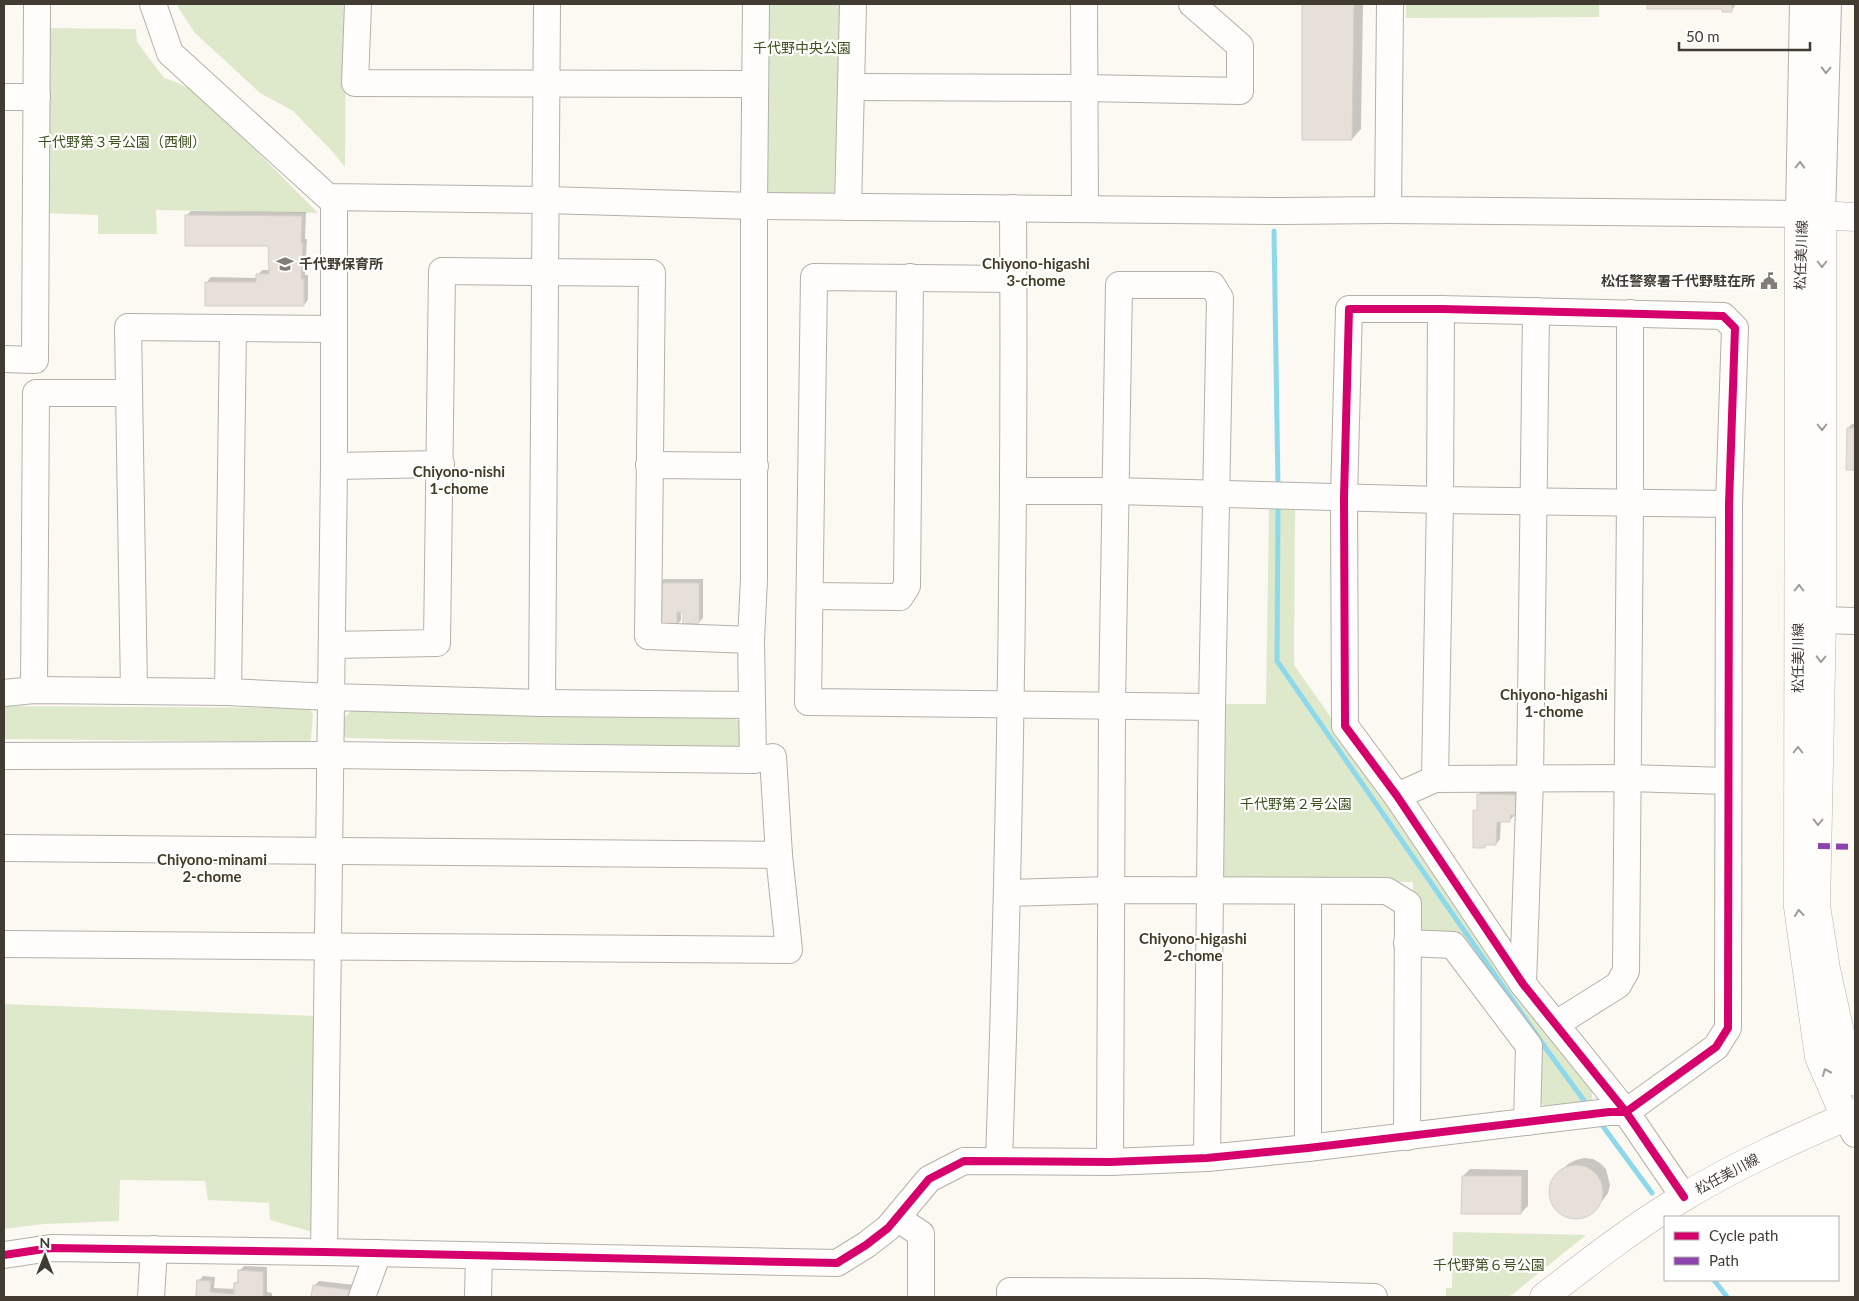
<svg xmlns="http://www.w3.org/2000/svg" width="1859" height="1301" viewBox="0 0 1859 1301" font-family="Lato,'Noto Sans JP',sans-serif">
<rect width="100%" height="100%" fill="#fcf8f2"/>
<g fill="#dee9cb">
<path d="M178 4H346L345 167 331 150 293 111 260 93 194 32 178 7Z"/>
<path d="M765 4H842L834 197 764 194Z"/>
<path d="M1406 4H1599V17L1406 18Z"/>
<path d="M42 28 136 29 137 42 164 78 176 82 200 94 318 213 156 210 157 234H98V215L42 213Z"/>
<path d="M1269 509H1295L1294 665 1592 1088V1103L1546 1107 1534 1098 1531 1039 1455 939 1414 937 1413 882 1224 881 1218 875 1219 704H1266Z"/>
<path d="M4 706 309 708 313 714 311 740 306 742 4 739Z"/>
<path d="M352 710 732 716 744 725 746 748 348 738 341 735 343 719Z"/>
<path d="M4 1004 316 1016 313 1232 270 1220 269 1203 208 1200 205 1181 120 1180 119 1221 44 1224 4 1229Z"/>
<path d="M1453 1232 1586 1235 1509 1297H1446V1288H1452Z"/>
</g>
<g fill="#0003">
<path d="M1304 4H1363L1361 129 1352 139H1303Z"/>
<path d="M1648 4H1736L1732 10 1724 8 1648 7Z"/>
<path d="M191 211 306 212 305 239H307L305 275H308V300L304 305 207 282 211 277 258 278V275L262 270H270L269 245 186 216Z"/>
<path d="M1852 424H1855V469H1847L1848 428Z"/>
<path d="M664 579H703V618L699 622 684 611H681V620L677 625 659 584Z"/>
<path d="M1483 790 1522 791 1514 816 1509 821H1501L1500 839 1496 844H1488L1484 847 1475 811 1478 808V795Z"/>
<path d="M1584 1158 1593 1159 1600 1163 1606 1169 1610 1185 1608 1193 1603 1200 1589 1214 1581 1217 1565 1214 1558 1209 1553 1203 1551 1194 1552 1186 1555 1178 1568 1164 1576 1160Z"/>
<path d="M1470 1169 1528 1170V1206L1521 1213 1463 1176Z"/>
<path d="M244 1266 267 1267V1292L272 1293V1297H198L199 1281 203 1276 215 1277 214 1288 235 1289 236 1283 239 1280V1271Z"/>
<path d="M319 1281 355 1285 354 1297H313L314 1286Z"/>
</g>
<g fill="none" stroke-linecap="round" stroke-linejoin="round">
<g stroke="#8ed8ec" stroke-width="5">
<path d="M1274 231 1278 489"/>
<path d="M1278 502 1277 661 1547 1050 1588 1106"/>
<path d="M1599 1121 1652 1193"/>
<path d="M1714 1280 1727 1297"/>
</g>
</g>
<g fill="#e7e0d8" stroke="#d5cfc9">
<path d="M1302 4H1354L1352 140H1302Z"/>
<path d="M1647 4H1732V12H1722V9H1647Z"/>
<path d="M185 215 302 216 301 243H303L301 279H304V306H205V282H256V274H269L268 246H185Z"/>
<path d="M1847 428H1855V470H1846Z"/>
<path d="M658 583H699V623L683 624V612H677V626H658Z"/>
<path d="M1477 794 1517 795V815H1510V822H1497L1496 845H1485V848H1473V810H1477Z"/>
<circle cx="1576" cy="1192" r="27"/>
<path d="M1462 1176H1522L1521 1214H1461Z"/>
<path d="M238 1270 263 1272V1297H268H196L197 1280 211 1281 210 1292 234 1294V1283H238Z"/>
<path d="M238 1270 263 1272V1297H268H196L197 1280 211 1281 210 1292 234 1294V1283H238Z"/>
<path d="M313 1285 351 1290 350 1297H311Z"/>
</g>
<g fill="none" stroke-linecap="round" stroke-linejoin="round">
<g stroke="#b4b0a9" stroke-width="28">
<g id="minor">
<path d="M153 4 170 53 328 197 546 200 754 206 1283 211 1388 210 1390 4"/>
<path d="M358 4 355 83 755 84"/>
<path d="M1084 4 1085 208"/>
<path d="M852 87 1085 88 1240 91V46L1192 4"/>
<path d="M4 97H37"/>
<path d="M848 207 853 4"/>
<path d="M1388 210 1799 214 1803 4"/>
<path d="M1822 215 1828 4"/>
<path d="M1014 279 814 277 808 702 1212 707"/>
<path d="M4 359 35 360 37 4"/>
<path d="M649 465 755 466"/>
<path d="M334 466 441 464"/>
<path d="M1014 491H1115L1440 500 1729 504"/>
<path d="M810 596 900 597 907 586 910 277"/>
<path d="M1822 620 1855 621"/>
<path d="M332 645 437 643 442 271 652 273 648 636 751 640"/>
<path d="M34 690 36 393H129"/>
<path d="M134 691 128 327 334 329"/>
<path d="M228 692 233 328"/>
<path d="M4 693 34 690 228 692 330 697 542 703 752 705"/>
<path d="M542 703 547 4"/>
<path d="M4 756 329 755 753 760 773 757 779 855 789 950 4 944"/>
<path d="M753 760 751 640 754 579V206L756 4"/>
<path d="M1435 779 1440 500 1441 309"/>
<path d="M1397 796 1435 779 1628 778 1727 781"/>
<path d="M4 848 779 855"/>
<path d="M1308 891V1148"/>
<path d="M1008 893 1110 890 1387 891 1408 904 1407 1137"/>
<path d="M1407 943 1453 945 1529 1046 1527 1122"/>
<path d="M1523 984 1530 779 1536 311"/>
<path d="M1556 1024 1618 985 1626 971 1630 502V313"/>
<path d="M1845 1117 1855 1134"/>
<path d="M999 1161C1010 844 1015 526 1013 208"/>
<path d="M1110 1162 1112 706 1119 285H1212L1220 298 1212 707 1207 1158"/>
<path d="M897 1218 921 1234V1297"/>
<path d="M324 1252 334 466V198"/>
<path d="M4 1255 51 1248 324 1252 837 1263 866 1245 888 1228 929 1179 964 1161 1110 1162 1207 1158 1308 1148 1609 1112H1626L1716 1047 1728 1028 1729 504 1735 328 1723 316 1441 309H1349L1344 497 1345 726 1397 796 1523 984 1626 1112 1684 1197"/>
<path d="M151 1297 154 1249"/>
<path d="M362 1297 378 1253"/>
<path d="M478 1297 479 1256"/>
<path d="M1010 1297V1291L1204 1292 1374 1297"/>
</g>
</g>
<g stroke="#b4b0a9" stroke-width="29">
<g id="major">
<path d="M1822 215V620L1816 906 1826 969 1844 1050 1855 1082"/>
<path d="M1845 1117 1819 1057 1798 907 1799 214 1855 217"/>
<path d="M1544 1297C1589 1262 1635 1226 1684 1197 1738 1164 1797 1138 1855 1113"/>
</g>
</g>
<use href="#minor" stroke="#fffefd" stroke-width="26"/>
<use href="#major" stroke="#fffefd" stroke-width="28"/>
<path stroke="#8e44ad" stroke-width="6" stroke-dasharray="12 6" stroke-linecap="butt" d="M1818 846 1855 847"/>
<g stroke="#fff" stroke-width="11">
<path id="cycleway" d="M4 1255 51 1248 324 1252 837 1263 866 1245 888 1228 929 1179 964 1161 1110 1162 1207 1158 1308 1148 1609 1112H1626L1716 1047 1728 1028 1729 504 1735 328 1723 316 1441 309H1349L1344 497 1345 726 1397 796 1523 984 1626 1112 1684 1197"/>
</g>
<use href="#cycleway" stroke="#d6006c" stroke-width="8"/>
</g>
<defs><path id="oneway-chevron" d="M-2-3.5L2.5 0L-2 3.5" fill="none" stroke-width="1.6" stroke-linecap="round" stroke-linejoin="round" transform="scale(1.25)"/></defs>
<g stroke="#a09c97">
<use href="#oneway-chevron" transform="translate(1826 70) rotate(92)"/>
<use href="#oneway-chevron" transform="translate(1800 165) rotate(-89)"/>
<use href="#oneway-chevron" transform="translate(1822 264) rotate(90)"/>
<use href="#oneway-chevron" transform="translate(1822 427) rotate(90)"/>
<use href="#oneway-chevron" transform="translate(1799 588) rotate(-90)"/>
<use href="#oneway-chevron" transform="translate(1821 659) rotate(91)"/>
<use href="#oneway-chevron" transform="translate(1798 750) rotate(-90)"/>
<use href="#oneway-chevron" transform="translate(1818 822) rotate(91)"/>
<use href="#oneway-chevron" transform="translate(1799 913) rotate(-96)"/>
<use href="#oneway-chevron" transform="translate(1826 1072) rotate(-114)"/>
</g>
<defs>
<g id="school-bare" transform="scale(1.35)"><path d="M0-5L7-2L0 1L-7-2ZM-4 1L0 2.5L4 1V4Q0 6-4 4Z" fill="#827d75" stroke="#fff" stroke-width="2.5" paint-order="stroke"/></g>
<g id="civic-bare" transform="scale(1.35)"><path d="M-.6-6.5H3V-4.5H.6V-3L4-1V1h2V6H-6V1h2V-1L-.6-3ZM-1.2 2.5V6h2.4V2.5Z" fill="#827d75" stroke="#fff" stroke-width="2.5" paint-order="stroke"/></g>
</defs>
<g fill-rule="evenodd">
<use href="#school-bare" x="285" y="264"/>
<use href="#civic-bare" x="1769" y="281"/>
</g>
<g text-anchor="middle" stroke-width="4.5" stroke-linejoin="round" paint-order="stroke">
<g font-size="14" fill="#3b501a" stroke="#fff">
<text x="802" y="53">千代野中央公園</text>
<text x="122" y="147">千代野第３号公園（西側）</text>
<text x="1296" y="809">千代野第２号公園</text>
<text x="1489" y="1270">千代野第６号公園</text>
</g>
<g font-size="14" fill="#413b31" stroke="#fff">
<text transform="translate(1801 255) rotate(-88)" y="5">松任美川線</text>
<text transform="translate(1798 658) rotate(-90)" y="5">松任美川線</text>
<text transform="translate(1727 1174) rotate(-28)" y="5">松任美川線</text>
</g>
<g font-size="14" font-weight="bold" fill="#413b31" stroke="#fff" text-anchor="start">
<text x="299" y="269">千代野保育所</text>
<text x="1755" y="286" text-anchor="end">松任警察署千代野駐在所</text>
</g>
<g font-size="15" font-weight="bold" fill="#453b25" stroke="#fff">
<text x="1036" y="269">Chiyono-higashi<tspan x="1036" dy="17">3-chome</tspan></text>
<text x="459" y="477">Chiyono-nishi<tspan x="459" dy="17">1-chome</tspan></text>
<text x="1554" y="700">Chiyono-higashi<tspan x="1554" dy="17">1-chome</tspan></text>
<text x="212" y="865">Chiyono-minami<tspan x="212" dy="17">2-chome</tspan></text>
<text x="1193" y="944">Chiyono-higashi<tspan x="1193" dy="17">2-chome</tspan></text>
</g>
</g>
<rect width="1859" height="1301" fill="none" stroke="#413b31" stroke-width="10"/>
<rect x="1664" y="1216" width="175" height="65" fill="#ffffff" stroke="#b3b1ad"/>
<rect x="1674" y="1232" width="25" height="8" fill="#d6006c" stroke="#b3b1ad"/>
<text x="1709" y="1241" font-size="15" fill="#413b31">Cycle path</text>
<rect x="1674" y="1257" width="25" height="8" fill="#8e44ad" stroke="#b3b1ad"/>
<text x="1709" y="1266" font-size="15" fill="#413b31">Path</text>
<g transform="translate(45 1256)" stroke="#ffffff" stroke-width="4" paint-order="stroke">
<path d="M0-4L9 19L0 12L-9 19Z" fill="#413b31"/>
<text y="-8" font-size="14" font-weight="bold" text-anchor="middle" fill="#413b31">N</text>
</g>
<path d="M1679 42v8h131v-8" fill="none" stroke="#413b31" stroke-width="2.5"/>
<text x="1686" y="42" font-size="15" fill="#413b31" stroke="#ffffff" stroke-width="4" paint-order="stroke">50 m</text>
</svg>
